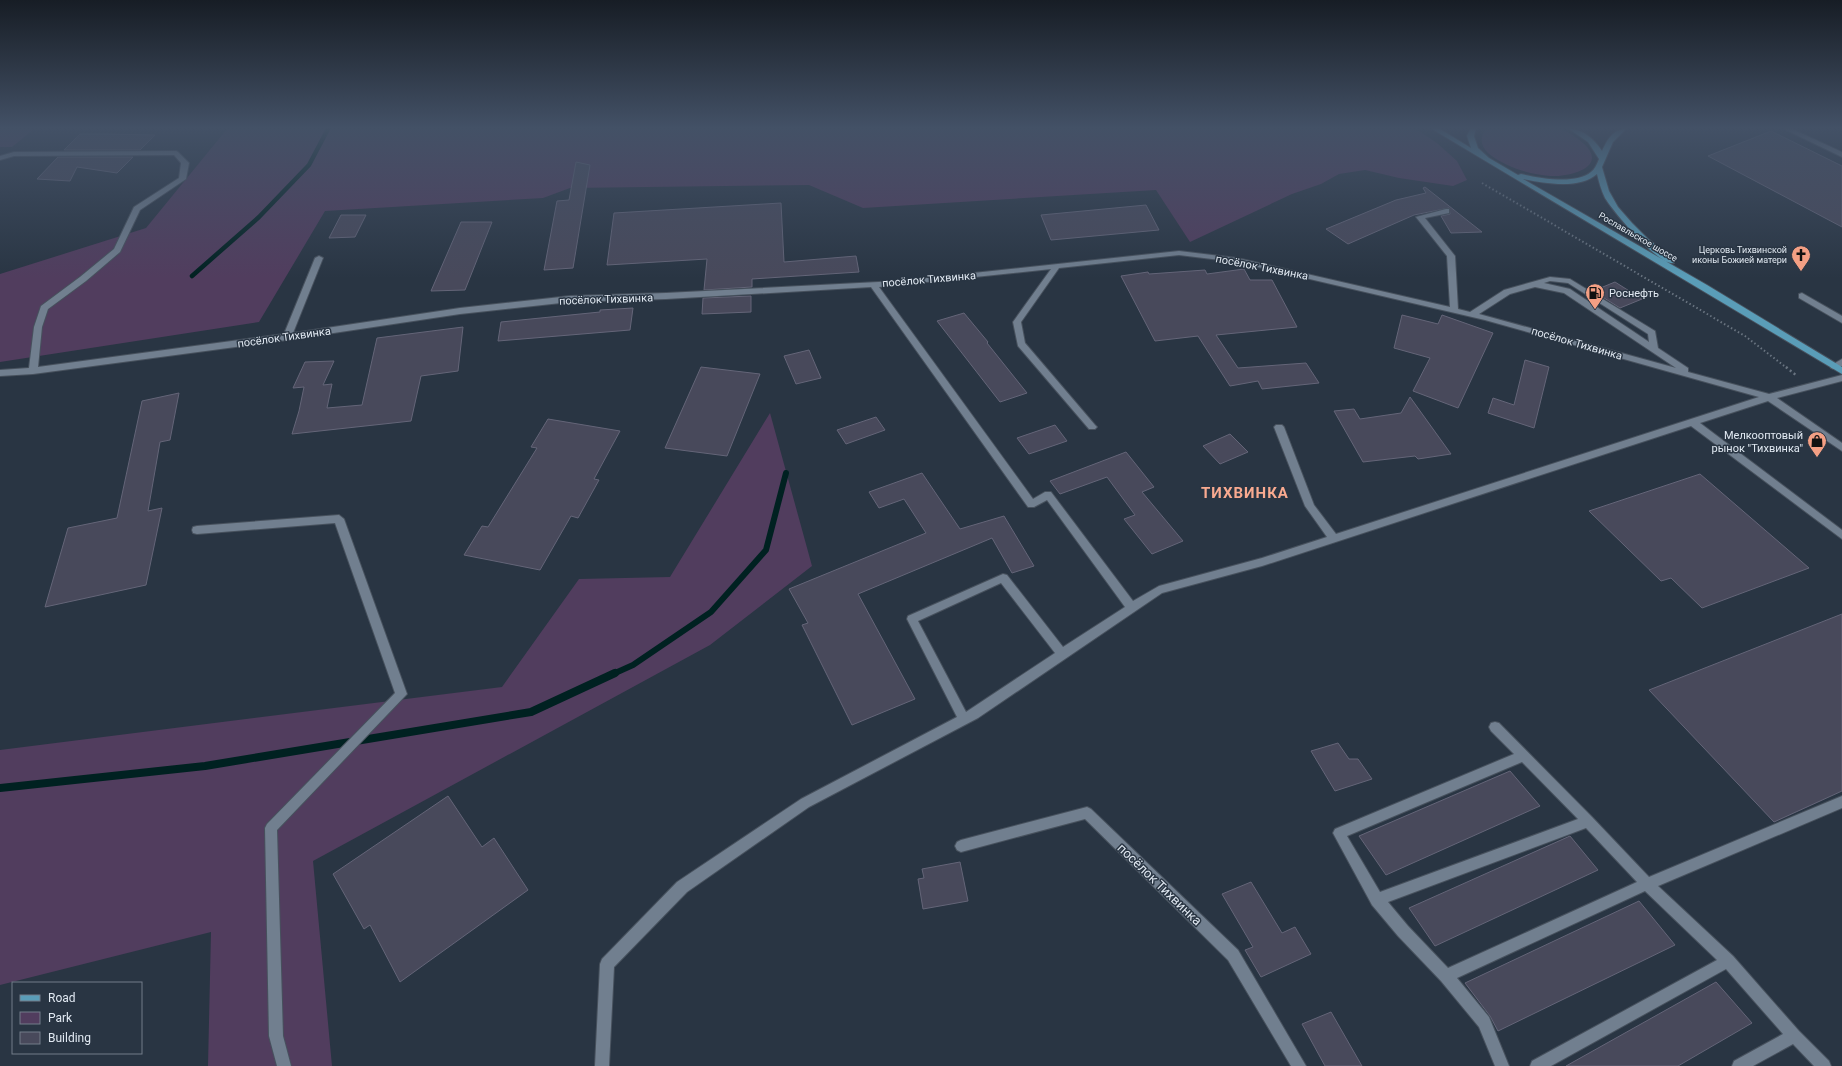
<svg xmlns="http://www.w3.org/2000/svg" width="1842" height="1066" viewBox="0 0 1842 1066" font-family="Roboto,sans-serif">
<rect width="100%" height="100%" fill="#293543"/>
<g fill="#513d5e">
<path d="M0 129H34L12 147H0Z"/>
<path d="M227 129H1416L1437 143 1457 161 1467 180 1453 186 1399 178 1365 170 1339 174 1321 184 1292 194 1190 242 1156 190 863 208 809 185 570 188 543 198 325 211 259 322 0 362V274L146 228Z"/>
<path d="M1486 129C1503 129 1521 129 1538 129 1545 129 1553 128 1559 129 1567 130 1577 138 1583 143 1610 167 1569 177 1550 176 1528 174 1505 167 1488 153 1481 146 1479 137 1486 129Z"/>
<path d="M770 413 812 566 710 645 313 861 332 1066H208L211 932 0 985V750L502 687 579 579 670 577Z"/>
</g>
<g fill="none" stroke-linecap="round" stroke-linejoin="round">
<path stroke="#002121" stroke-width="4.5" d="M192 276 259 217 309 165 328 129"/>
<path stroke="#002121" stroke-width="6" d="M613 674 633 665 711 612 766 550 786 473"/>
<path stroke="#002121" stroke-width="8" d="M0 788 205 766 531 712 615 673"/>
</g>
<g fill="#48495b" stroke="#646578">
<path d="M1771 131 1842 166V227L1708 156Z"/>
<path d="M80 134H105L155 135 140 150H64Z"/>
<path d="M58 157H133L117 173 77 167 70 181 37 179Z"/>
<path d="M576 162 590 165 573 268 544 270 557 201 569 200Z"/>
<path d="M1425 187 1482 232 1451 233 1441 216 1450 214 1449 208 1414 215 1348 244 1326 229 1396 200 1426 193 1423 188Z"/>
<path d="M781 203 784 262 856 256 859 272 752 279V287L704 290 707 259 607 265 614 213Z"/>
<path d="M1146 205 1159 230 1051 240 1041 215Z"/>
<path d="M341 215H366L355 237 329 238Z"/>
<path d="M461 222H492L465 290 431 291Z"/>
<path d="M1244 269 1250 280H1272L1297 327 1216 335 1238 368 1306 363 1319 383 1262 389 1258 381 1230 386 1198 336 1155 341 1121 276 1148 272 1149 274 1205 270 1207 274Z"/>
<path d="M1615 282 1642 299 1620 308 1593 291Z"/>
<path d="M751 296V312L702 314 703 298Z"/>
<path d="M633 308 630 330 498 341 501 322 600 312V310Z"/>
<path d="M964 313 988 342 987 343 1027 393 1000 402 937 321Z"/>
<path d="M1402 315 1438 324 1442 315 1493 333 1458 408 1413 391 1430 358 1394 348Z"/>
<path d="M463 327 458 371 421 376 411 421 292 434 299 411 304 387 293 388 305 362 334 361 323 385 332 384 327 408 362 405 377 338Z"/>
<path d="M809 350 821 378 796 384 784 356Z"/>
<path d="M1525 360 1549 367 1534 428 1488 413 1493 398 1514 405Z"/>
<path d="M701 367 760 374 727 456 665 448Z"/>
<path d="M179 393 170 440 160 442 148 511 162 508 146 585 45 607 68 528 117 518 142 401Z"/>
<path d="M1410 397 1451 454 1418 459 1415 456 1363 462 1334 411 1354 409 1360 419 1401 413Z"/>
<path d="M876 417 885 430 846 444 837 430Z"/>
<path d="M548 419 620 431 594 479 599 480 578 518 571 516 540 570 464 555 482 526 488 527 537 448 531 447Z"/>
<path d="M1055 425 1067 441 1029 454 1017 438Z"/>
<path d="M1230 434 1248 452 1220 464 1203 446Z"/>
<path d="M1126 452 1154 487 1142 492 1183 541 1152 554 1124 519 1135 515 1107 477 1060 494 1050 481Z"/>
<path d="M922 473 960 529 1004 516 1034 566 1012 573 992 538 858 594 915 699 852 725 802 625 808 623 789 589 926 533 904 499 879 508 869 492Z"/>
<path d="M1700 474 1809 568 1702 608 1671 578 1661 581 1589 511Z"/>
<path d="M1842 614V791L1774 822 1649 690Z"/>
<path d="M1338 743 1349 759H1358L1372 779 1335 791 1311 751Z"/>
<path d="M1510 771 1540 806 1386 875 1359 836Z"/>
<path d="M448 796 482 847 494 838 528 890 400 982 370 925 364 929 333 874Z"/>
<path d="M1570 836 1598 870 1435 946 1409 908Z"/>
<path d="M960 862 968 901 923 909 918 879 924 878 922 869Z"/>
<path d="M1251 882 1282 933 1295 927 1311 954 1261 977 1245 950 1253 947 1222 894Z"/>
<path d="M1639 901 1675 945 1498 1031 1490 1016 1465 983Z"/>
<path d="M1716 982 1752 1023 1678 1066H1566Z"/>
<path d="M1331 1012 1362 1066H1325L1302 1024Z"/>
</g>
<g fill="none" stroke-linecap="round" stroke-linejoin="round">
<g stroke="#47515d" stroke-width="2">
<g id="minor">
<path d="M1784 129H1792L1842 152V157Z"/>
<path d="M176 151 178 152 189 163 186 179 140 210 120 252 86 281 48 309 42 327 38 367 284 334 315 258 319 256 323 258 293 333 460 308 570 296 666 293 898 281 1179 251 1237 258 1450 307 1447 256 1416 217 1446 209H1449V213L1425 218 1455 256 1458 309 1470 312 1504 290 1550 277 1570 279 1655 331 1658 348 1688 368V372L1769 394 1842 375V381L1777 398 1842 443V451L1768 401 1700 423 1842 530V539L1691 426 1262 566 1162 593 978 718 809 807 687 892 614 967 609 1066H595L600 964 602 959 677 882 801 799 957 717 907 619 908 616 1003 574 1007 575 1063 647 1125 607 1047 500 1034 507H1028L871 287 666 299 570 302 460 314 287 340 33 374 0 376V370L29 368 34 327 41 306 80 277 114 249 134 207 179 178 181 163 174 155 14 156 0 160V156L14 152ZM1179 255 1237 262 1485 320 1759 397 1336 534 1314 505 1284 427 1282 425H1276L1274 427 1305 506 1327 537 1262 558 1159 586 1133 601 1051 492H1045L1033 499 879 287 1051 269 1013 322 1018 346 1089 429H1095L1097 427 1095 425 1025 343 1021 322 1059 268ZM1550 281 1568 283 1648 334 1649 342 1570 289 1544 283ZM1535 287 1564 293 1676 368 1479 314 1510 294ZM1001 583 1055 653 966 712 918 621Z"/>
<path d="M1802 293 1842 316V323L1799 298V294Z"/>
<path d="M1842 359V366L1834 369 1831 368 1830 366Z"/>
<path d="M339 515 344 519 407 694 277 830 283 1036 291 1066H277L269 1036 265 828 267 824 395 693 335 523 197 534 193 533 192 530 193 527 197 526Z"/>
<path d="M1495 722 1499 723 1592 817 1649 877 1842 796V808L1658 886 1733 956 1799 1031 1829 1061 1831 1066H1814L1793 1044 1753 1066H1732L1734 1061 1783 1034 1726 969 1551 1066H1530L1532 1061 1717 960 1645 891 1457 978 1489 1017 1509 1066H1495L1479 1027 1441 981 1398 936 1372 905 1333 833 1335 829 1514 754 1491 731 1489 727 1491 723ZM1522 762 1578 819 1380 892 1347 836ZM1586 828 1637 882 1448 968 1408 926 1388 902Z"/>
<path d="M1087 807 1091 809 1238 950 1306 1066H1291L1228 960 1085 819 961 852 957 850 955 846 957 842 961 840Z"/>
</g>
</g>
<g stroke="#47515d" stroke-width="2">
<path id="major" d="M1432 129H1440L1471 148 1467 136 1470 129H1476L1474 136 1478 148 1489 158 1518 175 1521 174C1539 178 1576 185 1591 172 1595 169 1597 164 1599 159L1588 142 1569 129C1583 129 1594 139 1602 151 1607 140 1613 129 1626 129L1613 142 1602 167 1609 191 1618 207 1632 223 1648 239 1674 259V263C1658 266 1613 211 1605 198 1601 190 1599 182 1597 174 1579 190 1545 183 1523 179L1707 285 1842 367V374Z"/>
</g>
<path stroke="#697480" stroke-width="2" stroke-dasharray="1.5 2.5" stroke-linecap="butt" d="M1482 183 1745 336 1787 368"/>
<path stroke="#697480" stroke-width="2.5" stroke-dasharray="2 3" stroke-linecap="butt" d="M1786 367 1797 376"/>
<use href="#minor" fill="#717f8f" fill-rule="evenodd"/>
<use href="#major" fill="#5a9db8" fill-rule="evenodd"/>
</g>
<linearGradient id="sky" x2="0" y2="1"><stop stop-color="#171d25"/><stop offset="0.46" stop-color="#435166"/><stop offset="1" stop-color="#435166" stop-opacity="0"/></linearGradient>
<rect width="1842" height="278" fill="url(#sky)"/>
<defs>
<g id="church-pin" transform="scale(1)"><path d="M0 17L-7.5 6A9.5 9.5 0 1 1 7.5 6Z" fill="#f39f84" stroke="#293543"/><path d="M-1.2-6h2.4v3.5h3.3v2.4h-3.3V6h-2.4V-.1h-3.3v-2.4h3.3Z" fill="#111"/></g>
<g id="fuel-pin" transform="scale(1)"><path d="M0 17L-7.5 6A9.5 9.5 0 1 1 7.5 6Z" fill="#f39f84" stroke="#293543"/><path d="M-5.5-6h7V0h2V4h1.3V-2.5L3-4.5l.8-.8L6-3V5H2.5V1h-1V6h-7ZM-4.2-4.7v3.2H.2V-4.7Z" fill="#111"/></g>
<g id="shop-pin" transform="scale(1)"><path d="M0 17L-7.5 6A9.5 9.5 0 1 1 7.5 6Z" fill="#f39f84" stroke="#293543"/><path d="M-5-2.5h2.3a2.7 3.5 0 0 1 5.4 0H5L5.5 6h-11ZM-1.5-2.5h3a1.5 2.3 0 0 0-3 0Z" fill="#111"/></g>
</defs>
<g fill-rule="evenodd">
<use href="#church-pin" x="1801" y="255"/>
<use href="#fuel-pin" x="1595" y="293"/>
<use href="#shop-pin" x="1817" y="441"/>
</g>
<g text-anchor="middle" stroke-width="3" stroke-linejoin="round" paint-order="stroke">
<g font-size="9" fill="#e1e9f2" stroke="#293543">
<text transform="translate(1638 237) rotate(30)" y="3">Рославльское шоссе</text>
</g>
<g font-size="9" fill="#e1e9f2" stroke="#293543" text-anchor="end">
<text x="1787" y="253">Церковь Тихвинской<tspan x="1787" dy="10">иконы Божией матери</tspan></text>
</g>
<g font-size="11" fill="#e1e9f2" stroke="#293543">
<text transform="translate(1262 267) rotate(11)" y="4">посёлок Тихвинка</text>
<text transform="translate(929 279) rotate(-5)" y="4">посёлок Тихвинка</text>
<text transform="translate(606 299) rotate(-2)" y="4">посёлок Тихвинка</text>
<text transform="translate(284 337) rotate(-8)" y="4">посёлок Тихвинка</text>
<text transform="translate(1577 343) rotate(16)" y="4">посёлок Тихвинка</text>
</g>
<g font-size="11" fill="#e1e9f2" stroke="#293543" text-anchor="start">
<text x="1609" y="297">Роснефть</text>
<text x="1803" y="439" text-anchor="end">Мелкооптовый<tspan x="1803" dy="13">рынок "Тихвинка"</tspan></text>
</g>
<g font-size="13" fill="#e1e9f2" stroke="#293543">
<text transform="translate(1160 884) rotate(44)" y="5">посёлок Тихвинка</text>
</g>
<g font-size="15" font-weight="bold" letter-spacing="1" fill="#f9aa90" stroke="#293543">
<text x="1245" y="498">ТИХВИНКА</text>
</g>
</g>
<rect x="12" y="982" width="130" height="72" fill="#293543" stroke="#737d89"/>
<rect x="20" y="995" width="20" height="6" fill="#5a9db8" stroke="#737d89"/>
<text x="48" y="1002" font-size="12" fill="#e1e9f2">Road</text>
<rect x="20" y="1012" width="20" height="12" fill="#513d5e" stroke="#737d89"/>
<text x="48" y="1022" font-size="12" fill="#e1e9f2">Park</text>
<rect x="20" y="1032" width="20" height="12" fill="#48495b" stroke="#737d89"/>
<text x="48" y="1042" font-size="12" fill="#e1e9f2">Building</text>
</svg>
